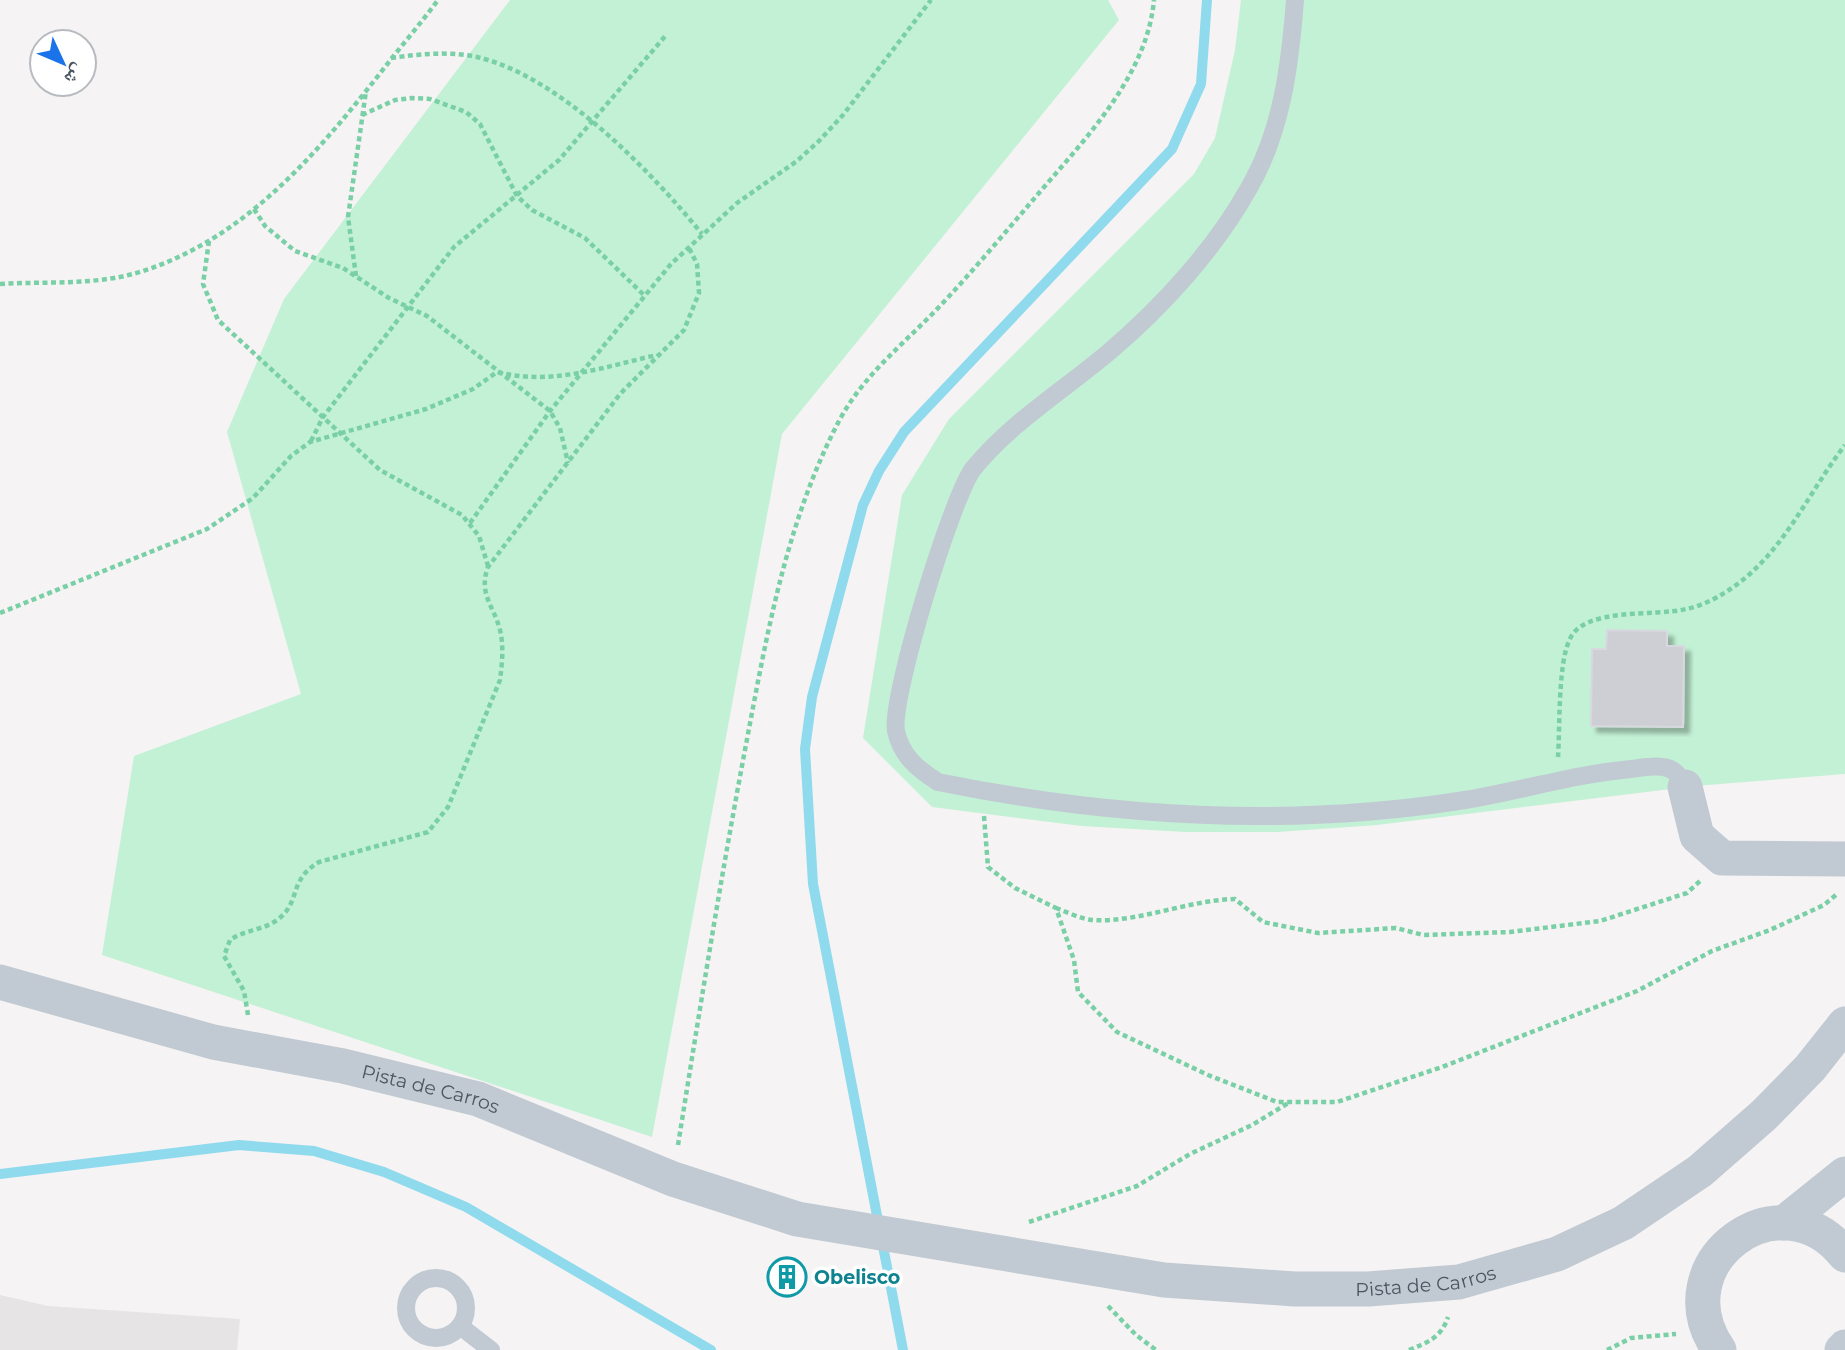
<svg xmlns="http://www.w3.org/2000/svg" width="1845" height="1350" viewBox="0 0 1845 1350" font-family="Montserrat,'Noto Naskh Arabic',sans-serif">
<defs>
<filter id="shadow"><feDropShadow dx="6" dy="6" stdDeviation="2" flood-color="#0004"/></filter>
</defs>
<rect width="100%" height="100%" fill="#f5f3f3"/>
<path fill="#e6e4e5" d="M0 1295 48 1306 240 1319 237 1350H0Z"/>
<g fill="#c3f1d5">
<path d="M510 0H1108L1119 20 782 434 652 1137 102 955 134 756 301 694 227 432 284 299Z"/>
<path d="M1241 0H1845V774L1695 786 1377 825 1278 832H1185L1082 826 932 807 863 738 902 495 949 419 1194 174 1215 138 1235 50Z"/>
</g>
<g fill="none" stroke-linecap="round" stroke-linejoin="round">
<g stroke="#90daee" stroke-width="10">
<path d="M0 1174 239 1145 314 1151 384 1172 466 1207 711 1350"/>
<path d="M879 1226 813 884 805 749 812 697 863 505 879 471 904 432 1172 149 1201 84 1207 0"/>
<path d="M882 1241 903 1350"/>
</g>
</g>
<path fill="#cdcfd5" stroke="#d7d9de" stroke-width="2" filter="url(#shadow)" d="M1607 630 1667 631V646H1684L1683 727 1591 726 1592 649H1606Z"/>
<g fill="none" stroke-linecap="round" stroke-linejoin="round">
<g stroke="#7ad0a6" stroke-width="4.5" stroke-dasharray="5 3.5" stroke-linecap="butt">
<path d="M391 58C420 54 448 51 477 57 559 76 650 170 702 234"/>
<path d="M362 115 395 100 412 98 430 99 466 112 480 124 517 196 532 210 585 238 645 296"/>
<path d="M254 209 265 226 295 251 343 268 389 298 427 316 550 411 560 428 568 463"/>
<path d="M209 241 203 284 218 320 380 470 462 515 479 536 488 566"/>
<path d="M356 276 348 217 366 91"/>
<path d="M0 284C48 281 97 286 143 271 248 237 320 150 385 67 402 45 421 23 438 0"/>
<path d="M311 441 323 417 454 247 559 160 667 34"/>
<path d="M470 523 550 411 671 264 737 203 797 161 819 141 843 115 931 0"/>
<path d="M0 613 207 529 253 498 291 456 310 442 426 409 473 389 497 372C552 386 603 367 657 355"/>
<path d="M1558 757C1560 727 1558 666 1569 641 1582 606 1655 617 1686 609 1697 607 1711 601 1721 595 1781 560 1805 497 1845 445"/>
<path d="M984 816 988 867 1015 888 1056 908 1074 960 1078 992 1117 1032 1208 1075 1277 1102H1337L1442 1067 1637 991 1712 951 1770 930 1824 905 1837 894"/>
<path d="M1056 908C1067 912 1081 919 1092 920 1138 923 1188 900 1235 899L1263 922 1318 933 1396 928 1423 935 1510 932 1600 921 1687 893 1700 881"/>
<path d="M248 1015 244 991 224 956 230 940C244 930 264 930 277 920 302 902 287 881 319 862L428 832 448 807 500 680C502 664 504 647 500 630 494 606 478 594 488 567L620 394 684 330 699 293 697 264 688 246"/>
<path d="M678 1145C700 1008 722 870 748 734 768 628 788 518 839 421 864 374 904 344 940 306 972 272 1003 235 1033 200 1081 143 1147 78 1154 0"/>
<path d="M1029 1222 1137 1186 1190 1154 1252 1125 1290 1102"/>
<path d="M1108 1306 1136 1335 1156 1350"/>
<path d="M1409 1350C1428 1342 1441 1338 1448 1317"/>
<path d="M1607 1350 1631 1338 1676 1334"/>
</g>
<g stroke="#c1cad2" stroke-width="18">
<path d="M1295 0C1290 65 1282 131 1249 188 1215 249 1162 307 1109 352 1064 390 1010 423 973 469 952 497 890 698 896 731 901 755 917 769 938 782 1110 817 1290 828 1465 800 1520 791 1575 774 1631 769 1641 768 1653 765 1663 767 1674 768 1681 777 1685 787"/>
<circle cx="436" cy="1308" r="30"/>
<path d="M460 1326 491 1350"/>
</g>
<g stroke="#c1cad2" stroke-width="35">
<path d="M1685 787 1697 836 1722 858 1845 859"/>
<path id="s1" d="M0 982 213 1042 343 1066 478 1099 673 1179 797 1219 1164 1280 1295 1289H1368L1459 1282 1557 1254 1623 1223 1700 1171 1764 1115 1810 1068 1845 1024"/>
<path d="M1784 1223 1845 1174"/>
<path d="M1719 1350C1659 1263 1780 1173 1845 1255"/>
<path d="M1842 1350 1845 1347"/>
</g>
</g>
<defs>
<g id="building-ring" transform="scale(2.0125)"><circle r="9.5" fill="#fff" stroke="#0f9aa8" stroke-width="1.5"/><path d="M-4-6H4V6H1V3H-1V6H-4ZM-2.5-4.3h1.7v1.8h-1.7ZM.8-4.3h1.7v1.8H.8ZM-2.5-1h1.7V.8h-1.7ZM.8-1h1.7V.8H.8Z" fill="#0f9aa8"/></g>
</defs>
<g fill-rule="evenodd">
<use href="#building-ring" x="787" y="1277"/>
</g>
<g text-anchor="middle" stroke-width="7" stroke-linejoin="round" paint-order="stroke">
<g font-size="19" fill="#4a5661" stroke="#fff">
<text dy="7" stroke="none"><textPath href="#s1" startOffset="444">Pista de Carros</textPath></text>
<text dy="7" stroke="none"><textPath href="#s1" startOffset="1468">Pista de Carros</textPath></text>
</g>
<g font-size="19" font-weight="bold" fill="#0d838f" stroke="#fff" text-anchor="start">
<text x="814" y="1284">Obelisco</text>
</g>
</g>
<g transform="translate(63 63) rotate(134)"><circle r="33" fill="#ffffff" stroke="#b7bbc0" stroke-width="2"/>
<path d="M0-5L12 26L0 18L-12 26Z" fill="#1a73e8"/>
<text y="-10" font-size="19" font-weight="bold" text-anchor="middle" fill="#4a5661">ش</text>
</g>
</svg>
